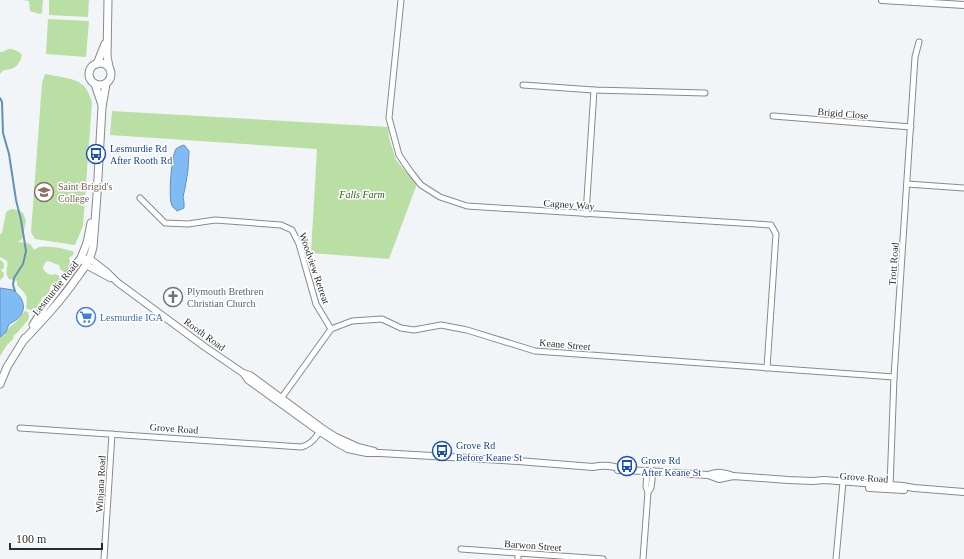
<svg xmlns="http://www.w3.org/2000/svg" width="964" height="559" viewBox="0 0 964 559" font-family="Georgia,serif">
<rect width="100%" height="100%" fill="#f1f5f8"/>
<g fill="#badfa5">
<path d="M22 0H43L42 13 39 14 30 11 29 1Z"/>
<path d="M49 0H89L88 17 49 15Z"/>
<path d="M48 19 89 21 86 57 46 54Z"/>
<path d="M8 49C13 49 18 50 22 55 20 65 14 70 4 70L0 74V52H2Z"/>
<path d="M45 74C58 77 76 77 85 87 88 91 90 97 92 102L83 226 75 245 35 239 31 232 42 83Z"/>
<path d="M112 111 388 127 389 138 396 160 417 184 389 259 311 253 317 149 110 135Z"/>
<path d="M11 209 18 210 23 213 26 221 22 239 18 242C26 243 30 241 34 250 36 249 38 247 40 247 45 245 69 249 74 252L73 255 69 258 70 262 66 272H64L60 269 59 265C51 263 45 256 43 269 47 274 50 276 56 274L60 277 57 284 52 286H50C50 292 49 296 42 297 41 305 34 314 26 308 28 294 26 295 17 285V281L9 279C3 270 9 269 7 261L0 257V234L2 233 6 212Z"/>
<path d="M0 260C4 262 4 264 4 268L1 270 4 273C4 277 3 278 0 280Z"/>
<path d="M25 311 28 312 29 316 28 320 17 333 14 335 13 339 7 345 0 356V337C2 336 5 334 6 332 9 328 10 326 14 324Z"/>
</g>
<g fill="#7fbcf4" stroke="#6590b8">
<path d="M184 145 189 151 188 170 185 188 183 197 184 202V208L177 211C175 209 172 207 171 203 169 194 171 157 176 149 178 147 181 146 184 145Z"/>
<path d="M0 288 13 290C28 301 27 316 9 324L6 332 0 337Z"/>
</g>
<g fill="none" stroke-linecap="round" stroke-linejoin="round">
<path stroke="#6590b8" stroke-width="2" d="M0 98 2 102 3 133 9 154 16 200 21 220 26 251 23 264 14 278 13 285 15 291"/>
<g stroke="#878a8d" stroke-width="7">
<g id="minor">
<path d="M401 0 389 118 399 155 410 171 421 185 440 197 467 206 771 225 776 234 767 368"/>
<path d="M523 85 594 90 705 93"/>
<path d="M773 116 911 127"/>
<path d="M907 184 964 188"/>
<path d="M140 198 165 223 188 224 215 220 281 225 292 230 299 244 316 304 331 329"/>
<path d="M586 214 594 90"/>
<path d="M280 400 331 329 352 321 382 319 401 328 414 330 441 325 467 330 535 351 894 377"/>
<path d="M20 428 301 447C311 445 315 438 321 430"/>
<path d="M647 471 646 487 648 492"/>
<path d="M890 487 894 377 915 57 919 42"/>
<path d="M461 549 603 559"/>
<path d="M104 559 112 434"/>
<path d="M518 559V553"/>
<path d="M643 559 648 492 651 488 653 471"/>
<path d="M836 559 843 482"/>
</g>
</g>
<g stroke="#878a8d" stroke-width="8">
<g id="tertiary">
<path d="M882 0 964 5"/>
<path d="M86 259H90L107 272 117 282 205 347 243 373 250 375 322 428 336 437 358 447 374 451"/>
<path d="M84 262 86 265 110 278"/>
<path d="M243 373 248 380 320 432 337 443 348 449 357 451 367 453H380L518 461 593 467C602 465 612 465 621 469"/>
<path d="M618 470 647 471 708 475C718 472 724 472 733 476"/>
<path d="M708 475 719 479 733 476 788 480 813 481 824 480 903 486 914 488 964 492"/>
<path d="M869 488 904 490"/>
</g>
</g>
<g stroke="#878a8d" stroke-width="9">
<g id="secondary">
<path d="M108 0 107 56 109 67"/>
<circle cx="100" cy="74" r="11"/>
<path d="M97 64 105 44"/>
<path d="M95 84 102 105"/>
<path d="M33 325 45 306 65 280 81 258 87 243 91 223"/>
<path d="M23 341C42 321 60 302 76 279 84 268 90 261 93 247L97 195 102 107 106 84"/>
<path d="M0 384 7 367 25 338"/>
</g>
</g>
<use href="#minor" stroke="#fff" stroke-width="5"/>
<use href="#tertiary" stroke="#fff" stroke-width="6"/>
<use href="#secondary" stroke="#fff" stroke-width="7"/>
</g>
<defs>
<g id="bus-ring" transform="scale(1)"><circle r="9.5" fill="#fff" stroke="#1a4fb4" stroke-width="1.5"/><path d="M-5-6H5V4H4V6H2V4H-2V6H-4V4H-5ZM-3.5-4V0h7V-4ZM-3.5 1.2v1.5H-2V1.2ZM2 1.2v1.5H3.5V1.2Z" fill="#1a4fb4"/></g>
<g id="school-ring" transform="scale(1)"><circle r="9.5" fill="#fff" stroke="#8d6e63" stroke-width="1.5"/><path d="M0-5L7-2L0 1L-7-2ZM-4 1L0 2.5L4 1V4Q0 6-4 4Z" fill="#8d6e63"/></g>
<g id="church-ring" transform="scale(1)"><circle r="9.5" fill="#fff" stroke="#6b7280" stroke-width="1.5"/><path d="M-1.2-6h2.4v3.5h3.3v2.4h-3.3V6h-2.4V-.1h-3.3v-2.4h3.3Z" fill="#6b7280"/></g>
<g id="supermarket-ring" transform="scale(1)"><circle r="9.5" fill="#fff" stroke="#3f7fe0" stroke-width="1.5"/><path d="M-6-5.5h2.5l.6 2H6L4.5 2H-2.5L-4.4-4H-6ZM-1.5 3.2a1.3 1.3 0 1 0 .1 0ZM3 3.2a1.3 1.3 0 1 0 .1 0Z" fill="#3f7fe0"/></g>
</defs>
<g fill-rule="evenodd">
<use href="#bus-ring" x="96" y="154"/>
<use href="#school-ring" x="44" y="192"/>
<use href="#church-ring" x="173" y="297"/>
<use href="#supermarket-ring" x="86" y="317"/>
<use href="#bus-ring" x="442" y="451"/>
<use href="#bus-ring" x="627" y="466"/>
</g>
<g text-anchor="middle" stroke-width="3" stroke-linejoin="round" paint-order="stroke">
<g font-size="10" fill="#292b2c" stroke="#fff">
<text transform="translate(843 113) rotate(5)" y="4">Brigid Close</text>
<text transform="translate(569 204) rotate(4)" y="4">Cagney Way</text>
<text transform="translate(893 264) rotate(-86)" y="4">Trott Road</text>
<text transform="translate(315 268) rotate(71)" y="4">Woodview Retreat</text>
<text transform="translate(55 288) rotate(-51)" y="4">Lesmurdie Road</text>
<text transform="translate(205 334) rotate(36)" y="4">Rooth Road</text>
<text transform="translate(565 344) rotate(5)" y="4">Keane Street</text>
<text transform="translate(174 428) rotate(4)" y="4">Grove Road</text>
<text transform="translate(864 477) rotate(4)" y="4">Grove Road</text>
<text transform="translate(100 484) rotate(-87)" y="4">Winjana Road</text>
<text transform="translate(533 545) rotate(4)" y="4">Barwon Street</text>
</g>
<g font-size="10" fill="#164399" stroke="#fff" text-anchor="start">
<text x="110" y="152">Lesmurdie Rd<tspan x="110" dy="12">After Rooth Rd</tspan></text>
<text x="456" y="449">Grove Rd<tspan x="456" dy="12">Before Keane St</tspan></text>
<text x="641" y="464">Grove Rd<tspan x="641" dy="12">After Keane St</tspan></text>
</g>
<g font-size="10" fill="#785e54" stroke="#fff" text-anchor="start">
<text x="58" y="190">Saint Brigid's<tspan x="58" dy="12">College</tspan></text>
</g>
<g font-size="10" font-style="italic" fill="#305713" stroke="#fff">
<text x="362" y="198">Falls Farm</text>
</g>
<g font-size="10" fill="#5b616d" stroke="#fff" text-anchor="start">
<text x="187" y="295">Plymouth Brethren<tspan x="187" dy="12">Christian Church</tspan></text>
</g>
<g font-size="10" fill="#366cbe" stroke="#fff" text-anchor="start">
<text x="100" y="321">Lesmurdie IGA</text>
</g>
</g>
<path d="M10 543v6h92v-6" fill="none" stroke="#292b2c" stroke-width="2"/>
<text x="16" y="543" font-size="12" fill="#292b2c" stroke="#ffffff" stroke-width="3" paint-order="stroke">100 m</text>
</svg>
